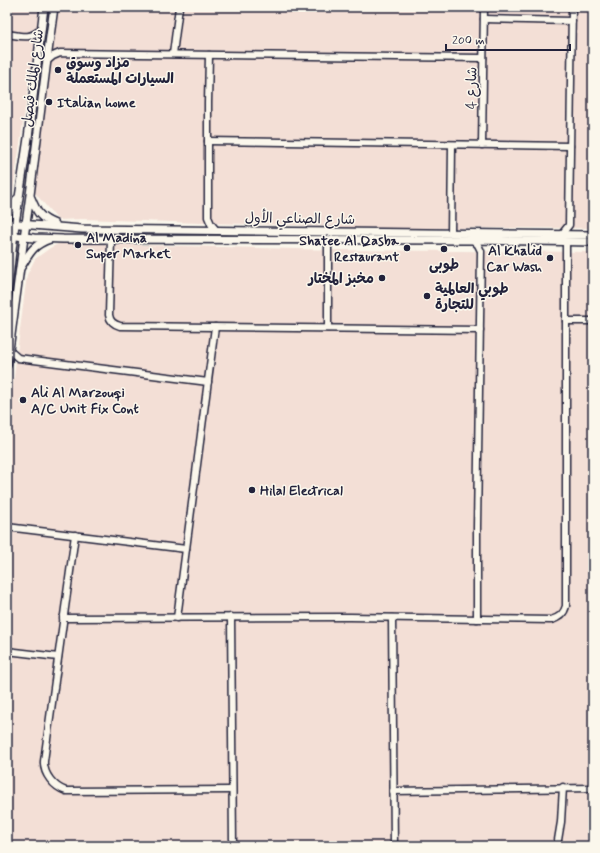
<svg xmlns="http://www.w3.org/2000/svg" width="600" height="853" viewBox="0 0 600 853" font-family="Mynerve,'Playpen Sans Arabic',sans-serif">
<rect width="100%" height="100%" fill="#fbf7ec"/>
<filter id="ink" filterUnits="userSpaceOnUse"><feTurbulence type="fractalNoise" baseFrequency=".025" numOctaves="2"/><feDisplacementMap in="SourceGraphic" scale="8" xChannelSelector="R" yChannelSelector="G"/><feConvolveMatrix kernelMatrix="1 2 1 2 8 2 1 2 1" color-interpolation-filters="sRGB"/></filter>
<g filter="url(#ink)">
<g fill="#f3dfd6">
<path d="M7 7H40L13 191 7 198Z"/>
<path d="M54 7H593V228H350L295 225 201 223 82 219 58 220 35 193Z"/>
<path d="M60 243 335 250 593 252V846H7V431L27 275 35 259 50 248Z"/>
</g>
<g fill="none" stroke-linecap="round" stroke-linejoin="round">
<g stroke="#22223b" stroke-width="9">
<g id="minor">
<path d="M484 19 572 21"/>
<path d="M7 34C21 36 30 40 41 29"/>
<path d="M173 54 179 7"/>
<path d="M209 55 208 103V217L211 224 216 230"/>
<path d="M47 61 53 56 60 53 483 58"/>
<path d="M208 141 570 146"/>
<path d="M482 145 484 7"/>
<path d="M451 233 452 145"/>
<path d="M561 235 569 225 572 7"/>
<path d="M111 239 109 315C110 321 113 324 120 326L480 330"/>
<path d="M473 240 478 245 481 251 477 527V619"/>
<path d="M566 321H593"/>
<path d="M328 328V240"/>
<path d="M9 350 18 358 208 382"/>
<path d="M7 527 186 549"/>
<path d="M75 535 44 761C43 774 54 787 66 791L232 790"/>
<path d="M231 617 233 846"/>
<path d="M63 618 350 617 551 620C559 618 564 614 566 606V242"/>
<path d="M177 618 215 327"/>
<path d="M392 618 394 846"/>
<path d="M7 651 58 657"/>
<path d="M393 791 593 788"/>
<path d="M557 846 561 822 563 787"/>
</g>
</g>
<g stroke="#22223b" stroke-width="10">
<g id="major">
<path d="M31 198C37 213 40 218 55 224"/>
<path d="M7 213 12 208 17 199"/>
<path d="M7 223 82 229 593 235"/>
<path d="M7 235 34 238 63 239 473 240 593 242"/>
<path d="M21 267C30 252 33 245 50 239"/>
<path d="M7 295 15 224 28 138 44 7"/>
<path d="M7 365 23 245 30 195 49 44 54 7"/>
</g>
</g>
<use href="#minor" stroke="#fbf7ec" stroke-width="6"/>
<use href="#major" stroke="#fbf7ec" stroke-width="7"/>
</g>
</g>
<g fill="#22223b" stroke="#fbf7ec" stroke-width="1.5">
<circle cx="58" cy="70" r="4"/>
<circle cx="49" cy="102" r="4"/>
<circle cx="78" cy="245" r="4"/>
<circle cx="407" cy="248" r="4"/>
<circle cx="444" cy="249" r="4"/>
<circle cx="550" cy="258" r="4"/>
<circle cx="382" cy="278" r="4"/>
<circle cx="427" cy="296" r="4"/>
<circle cx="23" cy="400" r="4"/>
<circle cx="252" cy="490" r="4"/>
</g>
<g text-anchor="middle" stroke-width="3" stroke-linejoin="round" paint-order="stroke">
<g font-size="14" font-weight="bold" fill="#22223b" stroke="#fbf7ec" text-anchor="start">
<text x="66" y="67">مزاد وسوق<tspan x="66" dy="16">السيارات المستعملة</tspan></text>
<text x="57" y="107">Italian home</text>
<text x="86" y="242">Al Madina<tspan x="86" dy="16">Super Market</tspan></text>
<text x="399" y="245" text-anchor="end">Shatee Al Qasba<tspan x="399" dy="16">Restaurant</tspan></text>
<text x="542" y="255" text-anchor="end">Al Khalid<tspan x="542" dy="16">Car Wash</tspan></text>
<text x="444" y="269" text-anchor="middle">طوبى</text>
<text x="374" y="283" text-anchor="end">مخبز المختار</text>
<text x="435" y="293">طوبي العالمية<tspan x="435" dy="16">للتجارة</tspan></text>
<text x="31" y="397">Ali Al Marzouqi<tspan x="31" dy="16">A/C Unit Fix Cont</tspan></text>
<text x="260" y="495">Hilal Electrical</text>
</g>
<g font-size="14" fill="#22223b" stroke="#fbf7ec">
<text transform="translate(32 78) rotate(-83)" y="5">شارع الملك فيصل</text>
<text transform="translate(471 88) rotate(-89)" y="5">شارع 4</text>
<text transform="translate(300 218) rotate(1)" y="5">شارع الصناعي الأول</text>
</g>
</g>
<rect width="600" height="853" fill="none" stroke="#fbf7ec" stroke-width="24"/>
<rect x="12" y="12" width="576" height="829" fill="none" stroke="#22223b" stroke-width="1.5" filter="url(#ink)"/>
<path d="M446 44v6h124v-6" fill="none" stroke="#22223b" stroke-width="2"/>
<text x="452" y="44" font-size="12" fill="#22223b" stroke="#fbf7ec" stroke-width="3" paint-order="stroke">200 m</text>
</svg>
